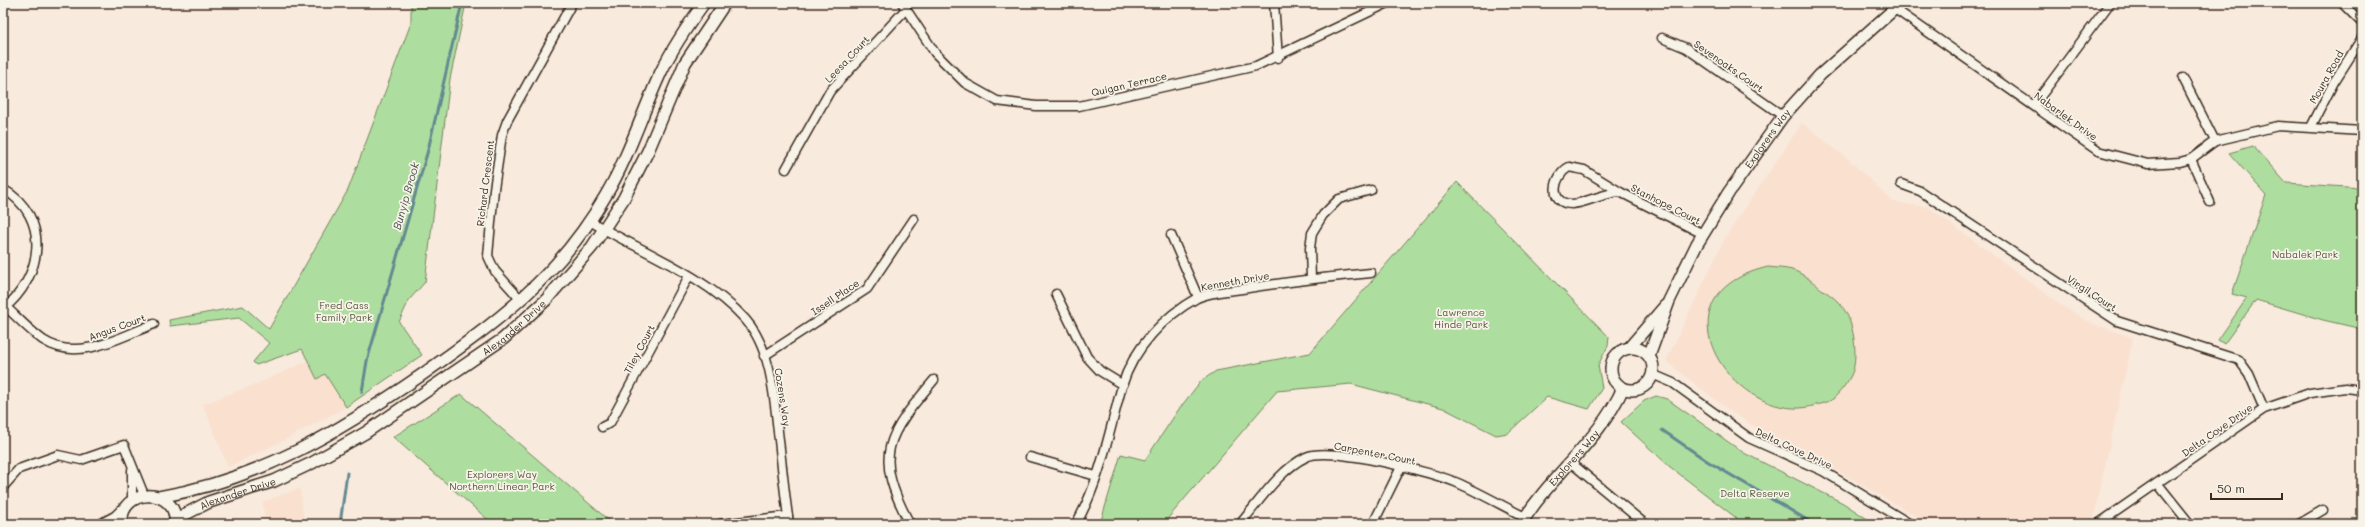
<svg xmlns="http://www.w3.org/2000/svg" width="2365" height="527" viewBox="0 0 2365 527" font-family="Mali,sans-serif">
<rect width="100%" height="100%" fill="#f8eadd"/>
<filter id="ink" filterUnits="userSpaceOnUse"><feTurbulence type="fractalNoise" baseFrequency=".025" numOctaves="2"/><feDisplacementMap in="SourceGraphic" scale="8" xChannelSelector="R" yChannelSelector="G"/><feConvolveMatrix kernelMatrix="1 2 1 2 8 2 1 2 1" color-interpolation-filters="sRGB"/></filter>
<g filter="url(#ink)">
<g fill="#fae0cf">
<path d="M1802 123 1848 159 1893 202 1928 207 2061 305 2091 323 2133 338 2093 521 2088 524H1930L1800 449 1764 433 1729 410 1666 361 1725 238Z"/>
<path d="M308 361 317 378 325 374 346 407 282 441 228 467 203 404 259 383Z"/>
<path d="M300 488 304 524H265L263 502Z"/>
</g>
<g fill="#aede9f" stroke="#74845e">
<path d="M411 3H466L450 79 425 282 409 300 399 322 422 355 346 407 325 374 317 379 302 349 256 365 253 362 269 343 239 318 170 326 169 320 243 306 269 329 348 190 411 23Z"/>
<path d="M2253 146 2286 183 2362 188V329L2323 320 2256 300 2224 344 2218 340 2247 298 2232 294 2266 195 2229 153Z"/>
<path d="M1457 182 1609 337 1608 346 1598 365 1602 388 1589 409 1547 397 1508 433 1496 435 1443 408 1351 384 1277 391 1163 524H1100L1121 454 1145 460 1179 409 1201 381 1216 371 1310 353Z"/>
<path d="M1768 267C1776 268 1785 268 1792 270 1802 273 1812 281 1820 288 1826 292 1834 297 1839 303 1853 317 1857 347 1854 366 1852 378 1842 390 1833 399 1829 402 1822 404 1816 405 1739 430 1644 296 1768 267Z"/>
<path d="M461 394 613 524H493L393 437Z"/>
<path d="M1656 396 1667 399 1744 453 1843 503 1875 524H1744L1669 466 1621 422 1644 401Z"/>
</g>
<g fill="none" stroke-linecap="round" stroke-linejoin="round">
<g stroke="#638991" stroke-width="3">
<path d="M362 392 367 361 428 150 462 3"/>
<path d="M1662 430 1707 461 1814 524"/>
<path d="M342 524 341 517 347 473"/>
</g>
<g stroke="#3b2a1e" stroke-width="11">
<g id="street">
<path d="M902 3 935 53 965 83 997 101 1036 106H1079L1256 66 1388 3"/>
<path d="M1274 3 1278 58"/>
<path d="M2342 3 2362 23"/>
<path d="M1895 9 2098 151 2148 164 2180 162 2191 159 2215 141 2278 126 2362 131"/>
<path d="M1662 38 1686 48 1783 116"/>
<path d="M2183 78 2215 141"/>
<path d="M2034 105 2110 3"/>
<path d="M2311 127 2334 82 2362 38"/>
<path d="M2191 159 2210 202"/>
<path d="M786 169 830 91 906 9"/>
<path d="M1901 184 1920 191 2117 321 2239 360 2249 374 2264 409"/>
<path d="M3 189C52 217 43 278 3 309"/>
<path d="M1620 192C1603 193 1587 203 1572 204 1548 204 1553 176 1569 167L1584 170 1620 192 1703 234"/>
<path d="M590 221C641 252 704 274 745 319 773 350 774 401 779 440 782 468 785 496 789 524"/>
<path d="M1171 235 1198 297"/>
<path d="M1311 278 1310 248 1312 233 1323 215 1339 199 1371 190"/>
<path d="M1056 294 1087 357 1100 371 1123 385"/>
<path d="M521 300 495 271 488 256 494 189 502 135 507 121 572 3"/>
<path d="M6 307C18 318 30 331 43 340 78 363 120 337 154 324"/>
<path d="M764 356 867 289 914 219"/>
<path d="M1652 374 1673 383 1749 438 1823 471 1910 524"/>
<path d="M602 427 610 423 689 276"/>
<path d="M1030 457 1096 476"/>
<path d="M1570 462 1645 524"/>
<path d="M2158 484 2190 524"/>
<path d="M3 487 19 469 58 455 81 460 124 445 144 495"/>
<path d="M132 501V470"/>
<path d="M720 524 788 516"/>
<path d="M910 524C872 454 887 436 934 380"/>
<path d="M1076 524C1100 482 1109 432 1122 386 1133 349 1164 316 1197 298 1209 292 1228 291 1242 289 1285 282 1328 277 1371 273"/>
<path d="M1240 524C1259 502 1279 470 1306 457 1330 446 1434 472 1460 484 1482 494 1503 506 1525 517"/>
<path d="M1373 524 1401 467"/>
<path d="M2098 524 2264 409 2310 393 2345 388 2362 390"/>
<path d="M2299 524 2323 510"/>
</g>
</g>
<g stroke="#3b2a1e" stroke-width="14">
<g id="secondary">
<circle cx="1632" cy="369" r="21"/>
<path d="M1629 348 1665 306"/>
<path id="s1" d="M1649 356 1669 301 1697 244 1729 192 1783 116 1820 75 1901 3"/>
<path d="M159 497C261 479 339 432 423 374 498 321 559 277 606 195 629 156 642 113 661 72 673 47 688 25 704 3"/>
<path id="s2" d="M176 519 209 502 274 481 312 463 365 433 503 339 546 300 592 247 624 198 648 151 685 63 725 3"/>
<path d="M103 524 116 517 125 508"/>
<path d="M122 524C118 487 179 486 175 524"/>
<path id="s3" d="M1521 524C1550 476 1600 440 1623 388"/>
</g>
</g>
<use href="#street" stroke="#f7f3e8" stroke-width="8"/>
<use href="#secondary" stroke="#f7f3e8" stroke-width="11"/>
</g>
</g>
<g text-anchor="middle" stroke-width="3.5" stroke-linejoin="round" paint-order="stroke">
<g font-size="10" fill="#3b2a1e" stroke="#f7f3e8">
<text transform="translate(847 59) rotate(-47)" y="4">Leesa Court</text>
<text transform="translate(1729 66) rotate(35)" y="4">Sevenoaks Court</text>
<text transform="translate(2326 77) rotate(-61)" y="4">Moura Road</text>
<text transform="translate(1129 84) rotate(-13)" y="4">Quigan Terrace</text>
<text transform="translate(2066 116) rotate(36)" y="4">Nabarlek Drive</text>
<text dy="4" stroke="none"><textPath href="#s1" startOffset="249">Explorers Way</textPath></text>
<text transform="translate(485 183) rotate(-83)" y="4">Richard Crescent</text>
<text transform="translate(1666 204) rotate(27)" y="4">Stanhope Court</text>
<text transform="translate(1235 281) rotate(-10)" y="4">Kenneth Drive</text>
<text transform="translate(2092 293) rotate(33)" y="4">Virgil Court</text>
<text transform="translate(835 297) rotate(-34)" y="4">Issell Place</text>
<text transform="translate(117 327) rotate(-20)" y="4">Angus Court</text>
<text dy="4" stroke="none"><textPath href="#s2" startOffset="391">Alexander Drive</textPath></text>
<text transform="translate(639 349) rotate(-62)" y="4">Tiley Court</text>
<text transform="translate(783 397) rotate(81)" y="4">Cozens Way</text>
<text transform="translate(2217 430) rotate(-35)" y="4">Delta Cove Drive</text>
<text transform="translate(1794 448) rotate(25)" y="4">Delta Cove Drive</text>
<text transform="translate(1375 453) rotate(11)" y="4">Carpenter Court</text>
<text dy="4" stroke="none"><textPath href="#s3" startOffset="85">Explorers Way</textPath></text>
<text dy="4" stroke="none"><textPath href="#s2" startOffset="67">Alexander Drive</textPath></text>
</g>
<g font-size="10" fill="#58573e" stroke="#f7f3e8">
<text x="2305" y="258">Nabalek Park</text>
<text x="344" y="309">Fred Cass<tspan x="344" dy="12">Family Park</tspan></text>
<text x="1461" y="316">Lawrence<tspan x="1461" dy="12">Hinde Park</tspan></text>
<text x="502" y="478">Explorers Way<tspan x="502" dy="12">Northern Linear Park</tspan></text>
<text x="1755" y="497">Delta Reserve</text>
</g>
<g font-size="11" font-style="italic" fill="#4c524e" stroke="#f7f3e8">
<text transform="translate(406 196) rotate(-74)" y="4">Bunyip Brook</text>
</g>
</g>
<rect width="2365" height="527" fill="none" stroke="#f7f3e8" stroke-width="16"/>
<rect x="8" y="8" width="2349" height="511" fill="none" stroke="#3b2a1e" stroke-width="1.5" filter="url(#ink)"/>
<path d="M2211 493v6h71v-6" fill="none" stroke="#3b2a1e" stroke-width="2"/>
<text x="2217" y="493" font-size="12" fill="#3b2a1e" stroke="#f7f3e8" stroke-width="3" paint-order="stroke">50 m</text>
</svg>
